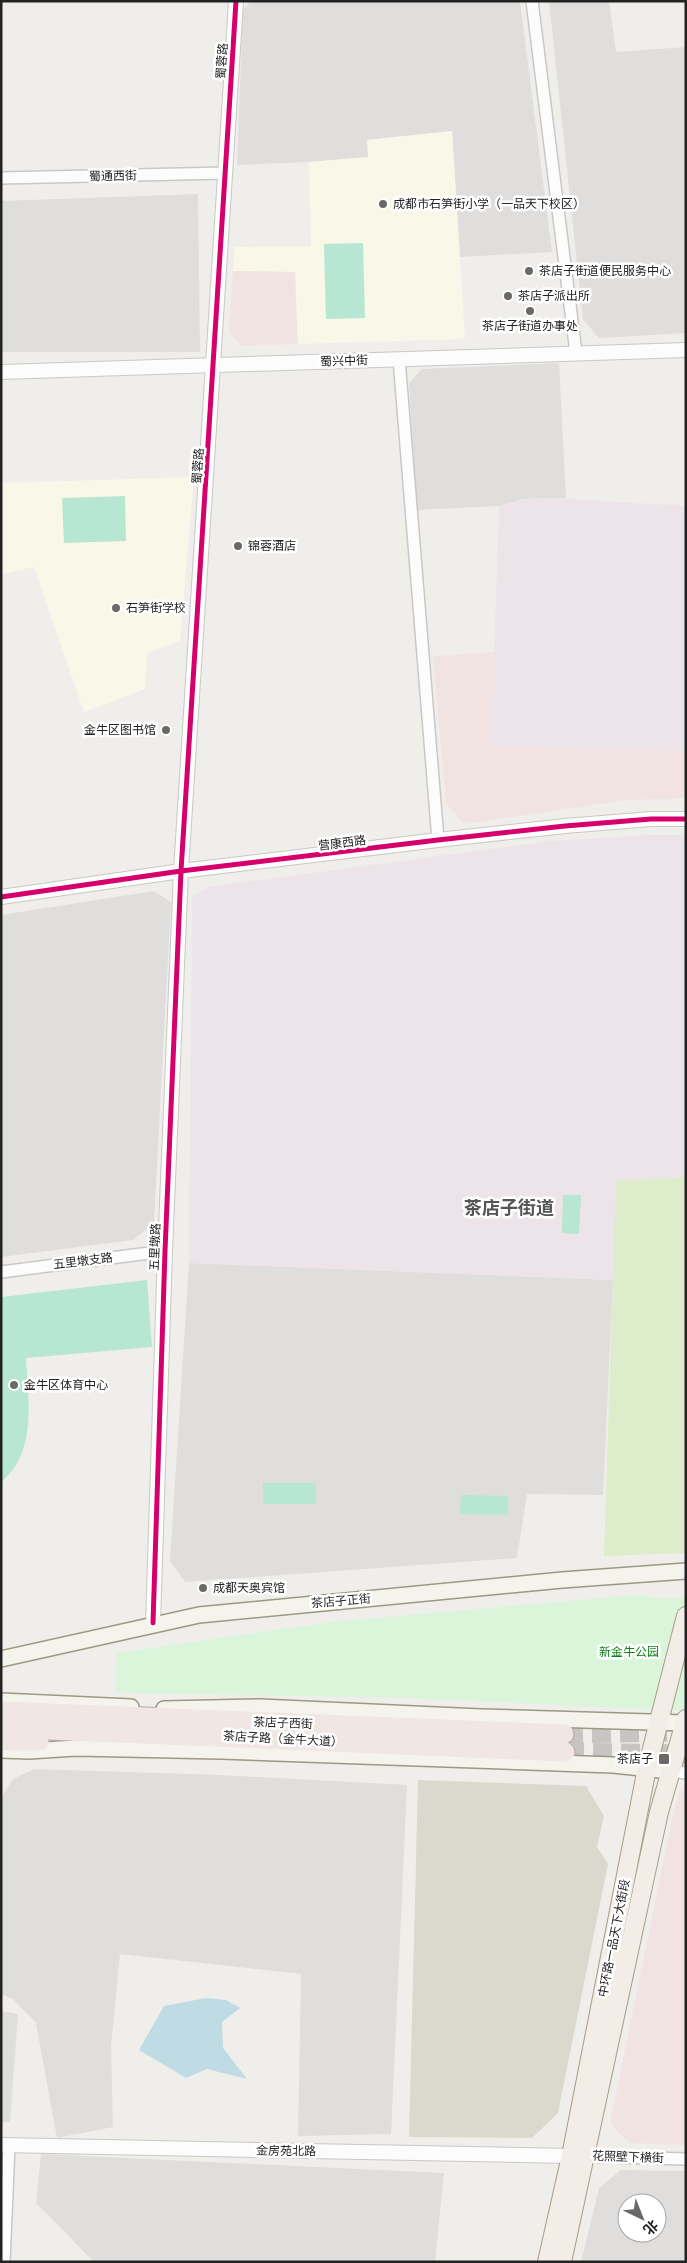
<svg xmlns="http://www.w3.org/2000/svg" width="687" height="2263" viewBox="0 0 687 2263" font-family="Ubuntu,'Noto Sans SC',sans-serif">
<rect width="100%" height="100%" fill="#f0eeeb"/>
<g fill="#dfdedc" fill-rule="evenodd">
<path d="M251 1H520L552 252 460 257 452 131 367 140 369 157 309 162 237 165 243 10Z"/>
<path d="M549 1H609L616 52 686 47V333L599 338 583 319Z"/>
<path d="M198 194 200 352H1V201Z"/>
<path d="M559 363 566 498 524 499 499 506 417 510 409 383 422 369Z"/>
<path d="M154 891 171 902 154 1222 133 1240 1 1257V915Z"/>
<path d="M189 1263 613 1280 603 1495 527 1494 517 1558 185 1582 170 1561Z"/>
<path d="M34 1769 220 1775 407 1785 391 2134 298 2136 301 1974 120 1954 111 2047 113 2127 57 2138 36 2023 13 1999 1 1994V1798L13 1779Z"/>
<path d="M1 2011 18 2014 10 2122H1Z"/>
<path d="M41 2154 444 2173 435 2262H94L36 2203Z"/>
<path d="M621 2170 686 2171V2262H581L599 2188ZM627 2203H657V2233H627Z"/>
</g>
<g fill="#f1e3e1">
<path d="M233 271H295L298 344 242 346 229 333Z"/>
<path d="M494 652 491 746 686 751V798L627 800 464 824 446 804 433 656Z"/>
<path d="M686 1785V2145L629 2143 610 2123 671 1824 679 1792Z"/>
</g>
<g fill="#ede4e9">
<path d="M556 498 686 506V751L491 746 499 506 524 499Z"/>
<path d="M647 835H686V1177L616 1181 613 1280 189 1263 192 897 208 887 551 841Z"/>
</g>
<g fill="#f8f7e8">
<path d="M452 131 465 339 298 344 295 272 233 271 235 247 311 246 309 162 368 157 367 140Z"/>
<path d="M194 477 180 641 147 653 145 689 84 712 34 567 1 574V483Z"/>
</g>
<path fill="#d9d9cd" d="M418 1780 586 1786 604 1816 597 1847 608 1864 558 2113 532 2138 409 2137Z"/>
<path fill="#ddeccb" d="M686 1177V1553L604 1556 616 1181Z"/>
<path fill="#daf5da" d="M636 1595 664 1599 686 1598V1711L409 1698 115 1693 117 1653 330 1622Z"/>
<g fill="#b7e6d2">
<path d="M363 243 365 318 326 319 324 244Z"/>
<path d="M125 496 126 541 64 543 62 498Z"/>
<path d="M563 1195H581L579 1234 562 1233Z"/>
<path d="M147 1280 152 1347 26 1358C28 1398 38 1453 1 1482V1297Z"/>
<rect x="263" y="1483" width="53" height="21"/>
<path d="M461 1495 508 1496V1515L460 1514Z"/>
</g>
<path fill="#bfdbe3" d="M206 1998 226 2000 240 2008 222 2022 223 2048 247 2079 207 2069 186 2078 139 2050 164 2006Z"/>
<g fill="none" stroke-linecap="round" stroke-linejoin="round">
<g stroke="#c7c5c3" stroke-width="19" stroke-dasharray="19 9" stroke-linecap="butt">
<path d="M564 1734 686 1732"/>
<path d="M565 1752 686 1754"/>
</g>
<g stroke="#c9c8c7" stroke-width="14">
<g id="minor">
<path d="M532 1 576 353"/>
<path d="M1 178 225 173"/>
<path d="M399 359 438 840"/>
<path d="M1 1272 165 1251"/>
<path d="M670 1771 686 1773"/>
<path d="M580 2156 686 2159"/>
<path d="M4 2262 9 2146"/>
</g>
</g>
<g stroke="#c9c8c7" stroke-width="16">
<g id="tertiary">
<path d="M1 372 686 350"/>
<path d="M1 897 181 871 438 840 565 826 651 819H686"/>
<path d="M153 1623 165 1251 181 871 236 1"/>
<path d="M1 2145 571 2156"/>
</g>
</g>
<g stroke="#999a82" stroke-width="18">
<g id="secondary">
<path d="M1 1659 199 1615 562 1580 686 1571"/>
<path d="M1 1701 131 1707"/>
<path d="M164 1709 260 1707 481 1717 684 1723"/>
<path d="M1 1750 29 1751 76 1748 221 1751 613 1765 670 1771"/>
</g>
</g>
<g stroke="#a79c86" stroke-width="20">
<g id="primary">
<path d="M547 2262 571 2156 647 1768 686 1616"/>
<path d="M562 2262 659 1812 686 1719"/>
</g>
</g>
<g stroke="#c5a2ac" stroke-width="21">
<g id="trunk">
<path d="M1 1711 564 1734"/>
<path d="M1 1728 565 1752"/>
<path d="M1 1741H39"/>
</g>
</g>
<use href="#minor" stroke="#fdfcfc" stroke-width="11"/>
<use href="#tertiary" stroke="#fdfcfc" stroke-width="14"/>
<use href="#secondary" stroke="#f4f4ed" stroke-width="15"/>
<use href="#primary" stroke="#f3ede7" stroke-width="18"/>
<use href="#trunk" stroke="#f0e6e4" stroke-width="19"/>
<g stroke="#fff" stroke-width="8">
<g id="cycleway">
<path d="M1 897 181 871 438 840 565 826 651 819H686"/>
<path d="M153 1623 165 1251 181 871 236 1"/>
</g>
</g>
<use href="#cycleway" stroke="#d6006c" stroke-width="5"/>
</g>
<g fill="#6a6968" stroke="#fff" stroke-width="2">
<circle cx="383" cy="204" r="5"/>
<circle cx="529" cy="271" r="5"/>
<circle cx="508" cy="296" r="5"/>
<circle cx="530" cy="311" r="5"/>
<circle cx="238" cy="546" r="5"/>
<circle cx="116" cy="608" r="5"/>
<circle cx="166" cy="730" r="5"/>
<circle cx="14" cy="1385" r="5"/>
<circle cx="203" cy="1588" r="5"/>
<rect x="658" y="1753" width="12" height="12" rx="2.5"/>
</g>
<g text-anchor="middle" stroke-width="5" stroke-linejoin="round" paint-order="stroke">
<g font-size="12" fill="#222" stroke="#fff">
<text transform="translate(222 61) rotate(-86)" y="4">蜀蓉路</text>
<text transform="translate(113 176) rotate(-1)" y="4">蜀通西街</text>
<text transform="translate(344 361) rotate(-2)" y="4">蜀兴中街</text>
<text transform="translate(198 466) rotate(-86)" y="4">蜀蓉路</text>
<text transform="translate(342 843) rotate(-7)" y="4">营康西路</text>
<text transform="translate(155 1247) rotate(-88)" y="4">五里墩路</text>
<text transform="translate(83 1261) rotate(-7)" y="4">五里墩支路</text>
<text transform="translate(341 1601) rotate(-5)" y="4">茶店子正街</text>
<text transform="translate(283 1723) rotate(2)" y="4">茶店子西街</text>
<text transform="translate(283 1739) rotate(3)" y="4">茶店子路（金牛大道）</text>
<text transform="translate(614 1938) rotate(-79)" y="4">中环路一品天下大街段</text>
<text transform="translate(286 2151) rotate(1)" y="4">金房苑北路</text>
<text transform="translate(628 2157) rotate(2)" y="4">花照壁下横街</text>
</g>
<g font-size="12" fill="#222" stroke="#fff" text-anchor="start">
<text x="393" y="208">成都市石笋街小学（一品天下校区）</text>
<text x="539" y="275">茶店子街道便民服务中心</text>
<text x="518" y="300">茶店子派出所</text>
<text x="530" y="330" text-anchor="middle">茶店子街道办事处</text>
<text x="248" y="550">锦蓉酒店</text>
<text x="126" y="612">石笋街学校</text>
<text x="156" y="734" text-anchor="end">金牛区图书馆</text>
<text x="24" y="1389">金牛区体育中心</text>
<text x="213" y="1592">成都天奥宾馆</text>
<text x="653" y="1763" text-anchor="end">茶店子</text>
</g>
<g font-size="12" fill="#0c8416" stroke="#fff">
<text x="629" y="1656">新金牛公园</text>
</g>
<g font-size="18" font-weight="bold" fill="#555" stroke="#fff">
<text x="509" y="1214">茶店子街道</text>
</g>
</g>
<rect width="687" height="2263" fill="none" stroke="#222222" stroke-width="5"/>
<g transform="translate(642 2218) rotate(137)"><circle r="24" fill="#ffffff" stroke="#a7a7a7"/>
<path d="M0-4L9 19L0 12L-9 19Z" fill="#6a6968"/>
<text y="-8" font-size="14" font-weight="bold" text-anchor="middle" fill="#222222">北</text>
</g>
</svg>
